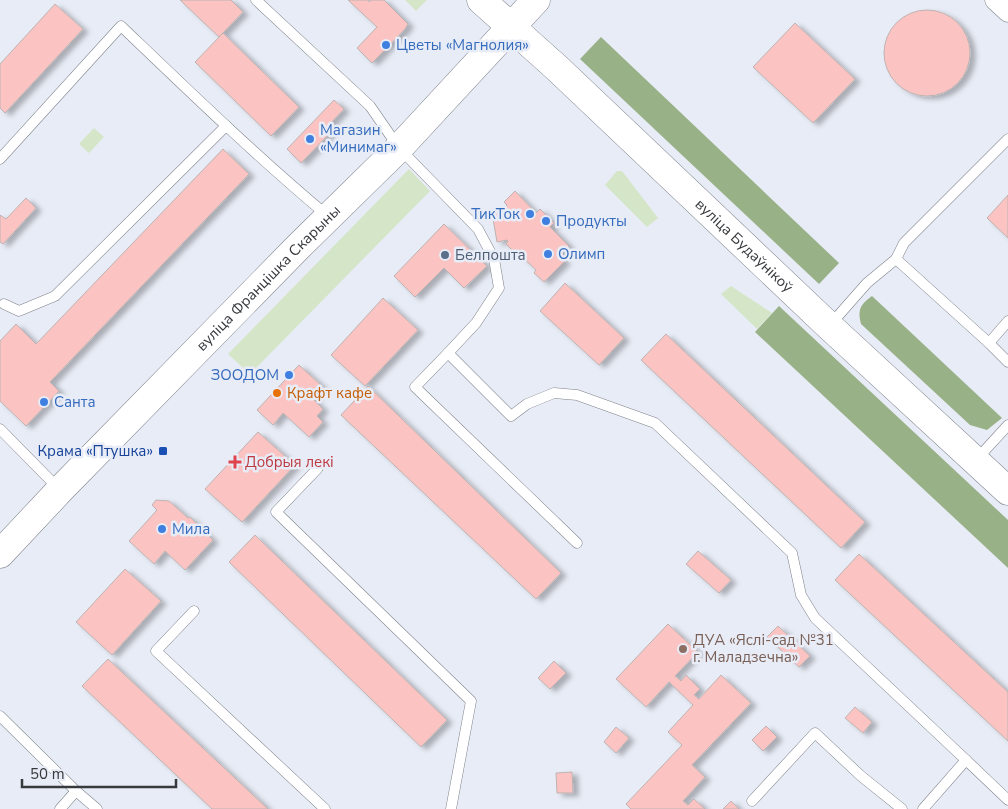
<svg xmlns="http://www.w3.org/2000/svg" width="1008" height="809" viewBox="0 0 1008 809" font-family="'Nunito Sans',sans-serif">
<defs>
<filter id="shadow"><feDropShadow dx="5.5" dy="3" stdDeviation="2.5" flood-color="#0004"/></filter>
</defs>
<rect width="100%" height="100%" fill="#e8ecf6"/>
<g fill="#d4e6c7">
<path d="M405 0H427L416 11Z"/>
<path d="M94 128 104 137 89 153 79 144Z"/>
<path d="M409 169 430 191 250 374 228 354Z"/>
<path d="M617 171H622L658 218 647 227 605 185Z"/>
<path d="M731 286 772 313 757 329 721 294Z"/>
</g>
<g fill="#99b187">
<path d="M601 37 839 263 819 284 580 59Z"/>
<path d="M872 296 1002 418 987 430 970 425 861 324C857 309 861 304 872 296Z"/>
<path d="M779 306 1008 520V568L755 332Z"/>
</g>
<g fill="#fbc3c2" stroke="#beb3b2" filter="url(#shadow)">
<path d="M180 0H231L243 12 219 37Z"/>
<path d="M348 0H369V2L371 0H384L408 24 405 29 372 63 357 48 377 27Z"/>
<path d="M55 4 83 29 5 113 0 108V64Z"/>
<circle cx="927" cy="53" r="43"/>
<path d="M795 23 855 79 813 123 753 67Z"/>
<path d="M223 33 299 107 271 136 195 62Z"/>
<path d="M334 100 344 109 328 126 333 130 301 163 287 149Z"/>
<path d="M223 149 249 174 50 382 59 391 26 426 0 401V341L16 324 36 344Z"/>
<path d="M515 191 536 213 540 209 554 223 550 227 569 246 559 256 565 261 544 282 534 273 536 270 519 254 518 256 506 244 508 241 507 240 497 242 492 213 501 211 507 205 504 202Z"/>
<path d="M1008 195V238L987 218Z"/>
<path d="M26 198 36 208 3 244 0 242V215L6 219Z"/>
<path d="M444 224 487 266 464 288 444 268 415 297 394 276Z"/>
<path d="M565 283 624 338 599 365 540 311Z"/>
<path d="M383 298 418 330 365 386 331 355Z"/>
<path d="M666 334 865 522 841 548 641 360Z"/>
<path d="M299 365 323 387 313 399 323 409 317 416 323 422 309 437 283 413 273 425 257 410Z"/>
<path d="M368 386 561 573 536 599 341 415Z"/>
<path d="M258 432 295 465 242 522 205 489Z"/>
<path d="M156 500 169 501 188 518 190 517 213 540 185 570 165 551 154 564 129 541 157 510 152 505Z"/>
<path d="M255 535 447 720 421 747 229 562Z"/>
<path d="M698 551 731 580 719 593 686 564Z"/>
<path d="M859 554 1008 692V741L835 580Z"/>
<path d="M125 569 161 601 112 655 76 622Z"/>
<path d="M668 624 698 652 675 676 681 681 686 675 700 689 694 695 699 699 721 675 751 703 692 765 705 777 683 801 688 805 694 799 705 809H631L626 804 682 745 668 732 693 705 669 682 646 707 616 679Z"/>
<path d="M778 626 810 656 799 667 767 637Z"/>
<path d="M108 659 268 809H212L82 686Z"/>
<path d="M554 661 566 673 550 689 538 678Z"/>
<path d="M855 707 872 722 863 733 845 718Z"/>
<path d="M766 726 777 737 763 751 752 740Z"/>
<path d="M616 727 629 738 616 753 604 742Z"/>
<path d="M572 772 573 793H557L556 773Z"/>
<path d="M731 801 739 809H723Z"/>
</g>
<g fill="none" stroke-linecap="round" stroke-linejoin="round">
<g stroke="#7e828b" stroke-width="11">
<g id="service">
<path d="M256 0 370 106 399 148 478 229 494 259 499 288 476 323 448 353 511 416 527 404 554 393 577 395 655 423 792 553 801 595 815 618 966 760"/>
<path d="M0 159 121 26C189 91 256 156 329 217"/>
<path d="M896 259 989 343 1008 321"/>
<path d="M4 304 19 311 55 296 226 126"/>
<path d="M830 325 867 283 896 259 904 243 1008 139"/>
<path d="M989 343 1008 362"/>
<path d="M448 353 415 387 577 543"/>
<path d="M0 429 59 489"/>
<path d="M976 460 1008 425"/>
<path d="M318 468 276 512 471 701 451 809"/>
<path d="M194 611 156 651 325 809"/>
<path d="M0 716 76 791 97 809"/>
<path d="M752 801 815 733 861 776 902 809"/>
<path d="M60 809 76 791"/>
<path d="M923 809 966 760 1008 800"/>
</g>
</g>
<g stroke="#7e828b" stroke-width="21">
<path id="minor" d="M995 0 1008 12"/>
</g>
<g stroke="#7e828b" stroke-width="29">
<g id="secondary">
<path id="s1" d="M481 0 557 68 829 326 1008 491"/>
<path id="s2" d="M0 554 60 490 298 247 399 148 536 0"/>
</g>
</g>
<use href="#service" stroke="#fff" stroke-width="10"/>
<use href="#minor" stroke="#fff" stroke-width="20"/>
<use href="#secondary" stroke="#fff" stroke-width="28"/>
</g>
<g fill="#3f7fe0" stroke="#e8ecf6" stroke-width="2">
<circle cx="386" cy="45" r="5"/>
<circle cx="310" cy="139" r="5"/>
<circle cx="530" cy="214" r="5"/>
<circle cx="546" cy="221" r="5"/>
<circle cx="548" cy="254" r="5"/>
<circle cx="289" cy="375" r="5"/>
<circle cx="44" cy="402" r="5"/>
<circle cx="162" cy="529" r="5"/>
</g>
<circle fill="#5c6f8a" stroke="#e8ecf6" stroke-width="2" cx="445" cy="255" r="5"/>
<circle fill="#e8710a" stroke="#e8ecf6" stroke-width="2" cx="277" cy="393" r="5"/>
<rect fill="#1a4fb4" stroke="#e8ecf6" stroke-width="2" x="158" y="446" width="10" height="10" rx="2.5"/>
<path fill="#e0444e" stroke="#e8ecf6" stroke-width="2" d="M232.5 454.5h5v5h5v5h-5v5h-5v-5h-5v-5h5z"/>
<circle fill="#8d6e63" stroke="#e8ecf6" stroke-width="2" cx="683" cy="649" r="5"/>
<g text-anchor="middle" stroke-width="5" stroke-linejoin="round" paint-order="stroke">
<g font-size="15" fill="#366cbe" stroke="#e8ecf6" text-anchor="start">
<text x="396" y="50">Цветы «Магнолия»</text>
<text x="320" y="135">Магазин<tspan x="320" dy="17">«Минимаг»</tspan></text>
<text x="520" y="219" text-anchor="end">ТикТок</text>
<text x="556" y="226">Продукты</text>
<text x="558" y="259">Олимп</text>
<text x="279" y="380" text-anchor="end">ЗООДОМ</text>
<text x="54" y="407">Санта</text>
<text x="172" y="534">Мила</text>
</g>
<g font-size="15" fill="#37393d" stroke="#e8ecf6">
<text dy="5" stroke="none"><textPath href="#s1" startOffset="360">вуліца Будаўнікоў</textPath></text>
<text dy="5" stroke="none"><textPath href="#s2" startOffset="385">вуліца Францішка Скарыны</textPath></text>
</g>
<g font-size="15" fill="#4e5e75" stroke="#e8ecf6" text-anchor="start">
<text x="455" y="260">Белпошта</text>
</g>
<g font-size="15" fill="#c56008" stroke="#e8ecf6" text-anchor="start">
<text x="287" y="398">Крафт кафе</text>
</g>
<g font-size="15" fill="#164399" stroke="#e8ecf6" text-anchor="end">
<text x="153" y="456">Крама «Птушка»</text>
</g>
<g font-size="15" fill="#be3a42" stroke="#e8ecf6" text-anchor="start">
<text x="245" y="467">Добрыя лекі</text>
</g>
<g font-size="15" fill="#785e54" stroke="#e8ecf6" text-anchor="start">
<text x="693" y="645">ДУА «Яслі-сад №31<tspan x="693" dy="17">г. Маладзечна»</tspan></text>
</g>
</g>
<path d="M22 779v8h154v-8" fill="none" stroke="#37393d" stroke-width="2.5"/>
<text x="30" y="779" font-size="15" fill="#37393d" stroke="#e8ecf6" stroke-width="4" paint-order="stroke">50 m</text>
</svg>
